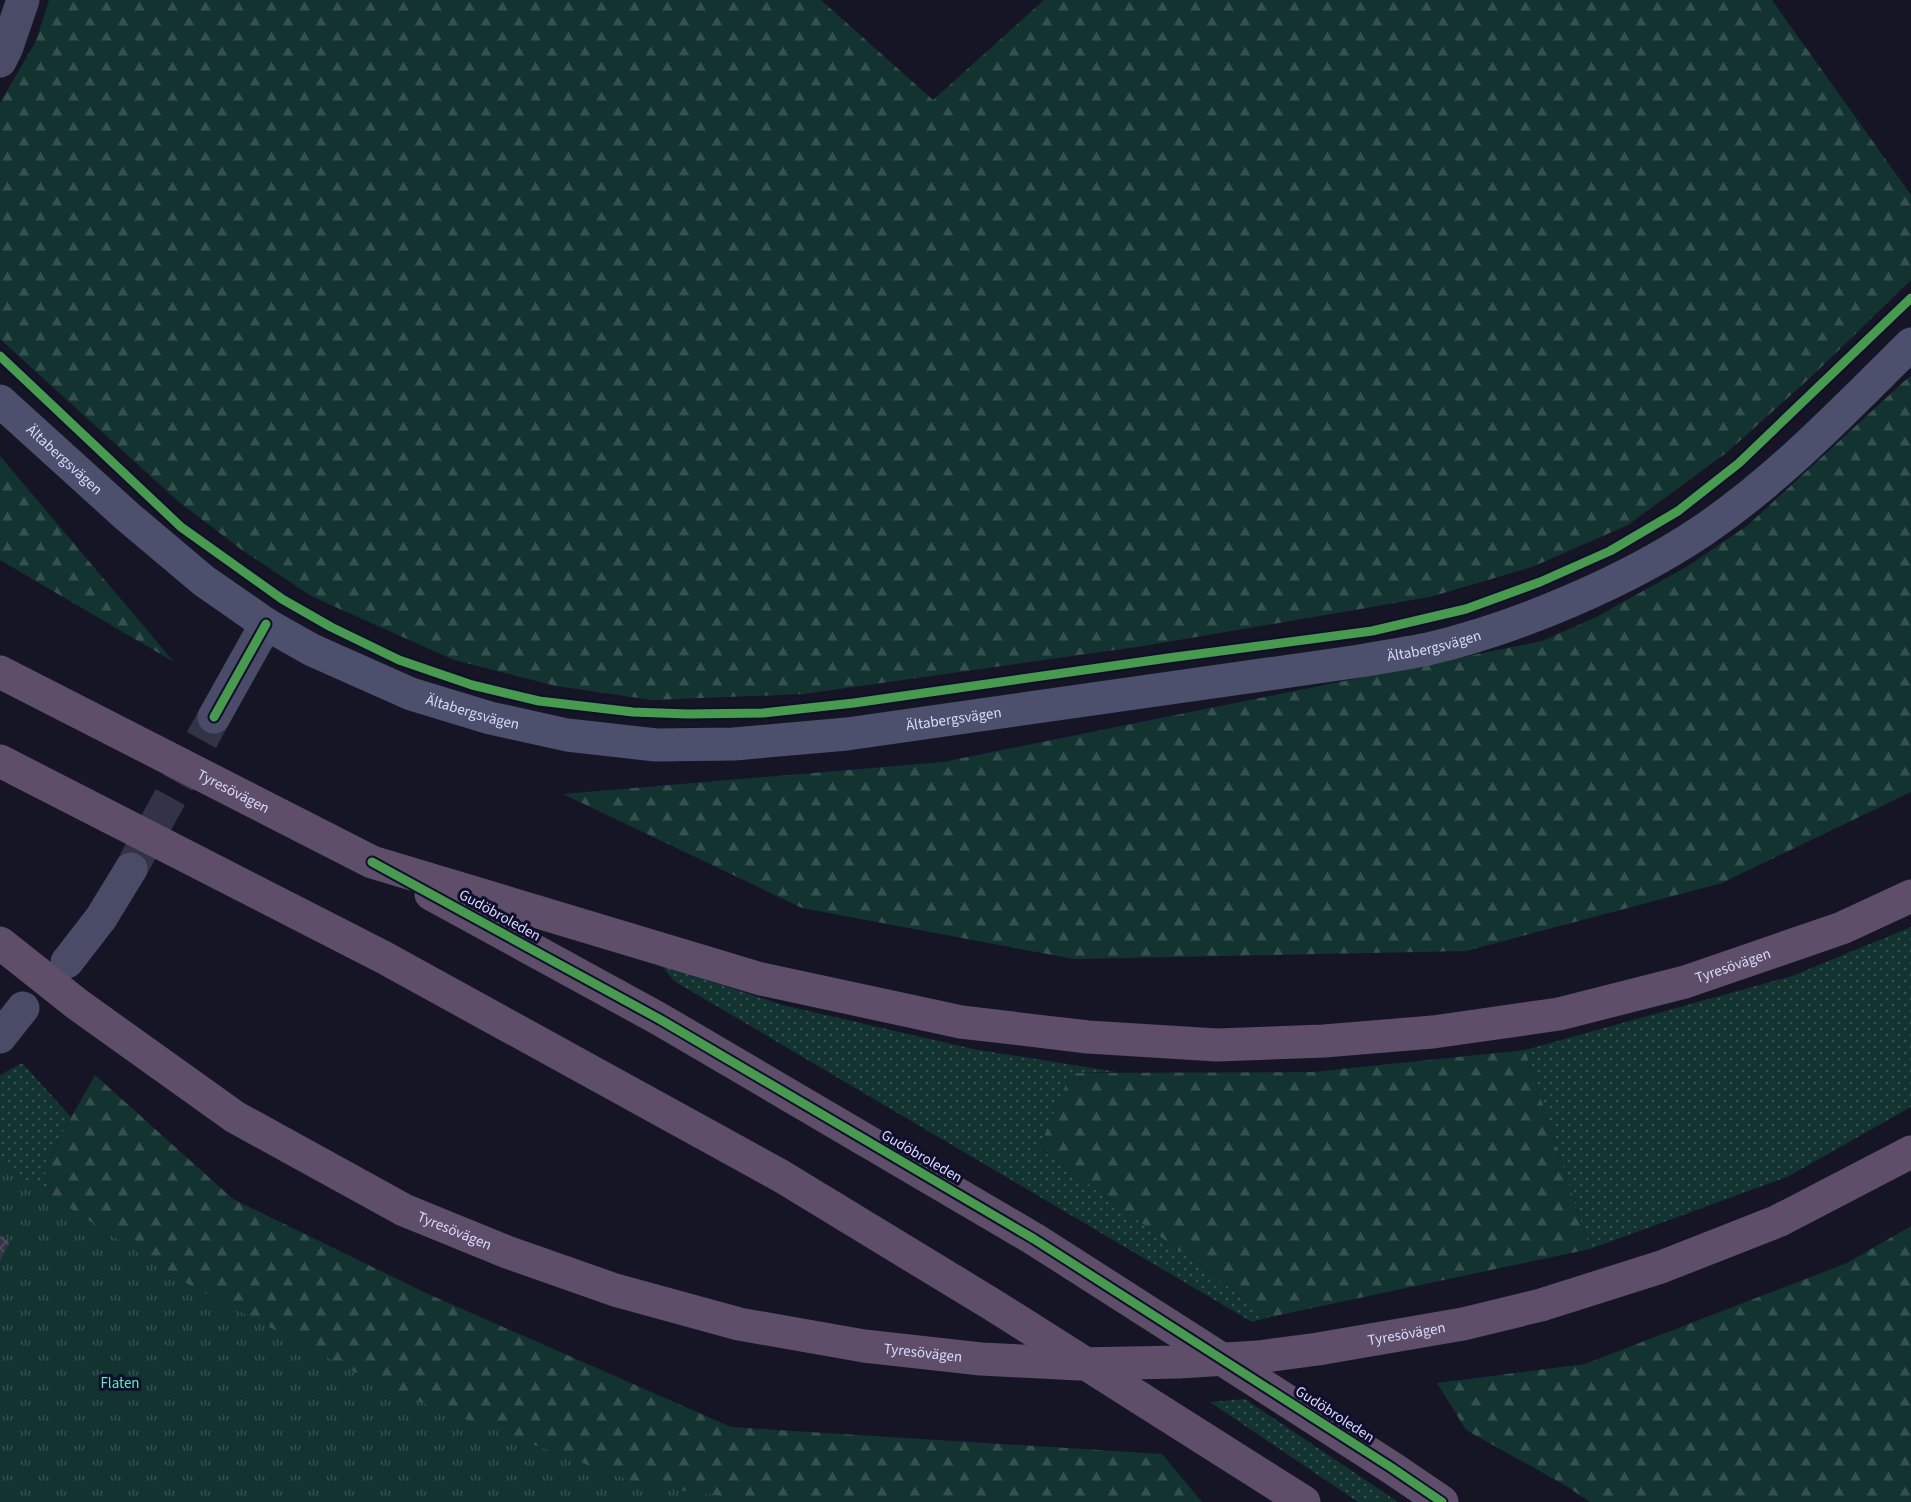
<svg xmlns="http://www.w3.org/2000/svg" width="1911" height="1502" viewBox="0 0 1911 1502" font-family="'Source Sans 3',sans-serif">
<defs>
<pattern id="grass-dots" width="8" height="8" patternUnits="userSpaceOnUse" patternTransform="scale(1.5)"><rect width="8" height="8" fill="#123330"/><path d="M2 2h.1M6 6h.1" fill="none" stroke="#34504f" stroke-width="1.8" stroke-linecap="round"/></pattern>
<pattern id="forest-firs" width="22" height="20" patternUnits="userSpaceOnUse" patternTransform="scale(1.5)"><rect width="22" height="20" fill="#123330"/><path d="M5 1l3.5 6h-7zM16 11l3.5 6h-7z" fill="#34504f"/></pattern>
<pattern id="park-tufts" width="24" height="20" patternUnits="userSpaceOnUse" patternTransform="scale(1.5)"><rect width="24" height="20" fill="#123330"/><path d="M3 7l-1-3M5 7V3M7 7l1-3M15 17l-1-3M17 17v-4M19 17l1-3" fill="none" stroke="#34504f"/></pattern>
<pattern id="building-cross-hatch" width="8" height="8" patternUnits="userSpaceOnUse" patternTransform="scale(1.5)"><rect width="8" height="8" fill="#343447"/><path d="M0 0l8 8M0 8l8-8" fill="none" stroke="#515163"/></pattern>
<filter id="shadow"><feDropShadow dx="-5.5" dy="5.5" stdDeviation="1.5" flood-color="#0009"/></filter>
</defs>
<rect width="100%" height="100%" fill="#161526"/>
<g fill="url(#grass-dots)">
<path d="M1911 927V1107L1787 1177 1590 1249 1525 1050 1792 976Z"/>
<path d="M661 965 783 1005 973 1049 1117 1072 1071 1073 1039 1148 1270 1317 1252 1322 674 981Z"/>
<path d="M22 1063 71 1117 44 1166 66 1253 0 1336V1075Z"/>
<path d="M1245 1399 1398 1502H1358L1210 1402Z"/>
</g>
<g fill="url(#forest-firs)">
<path d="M49 0H821L933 100 1044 0H1772L1911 195V280L1812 376 1726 453 1628 525 1532 567 1430 597 1150 645 804 694 652 700 556 686 454 660 311 596 242 550 179 502 0 339V103L36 41Z"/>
<path d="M1911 375V792L1722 883 1466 951 1074 959 802 908 563 794 943 762 1542 641 1596 617 1688 566 1748 525Z"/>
<path d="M0 456 174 662 0 560Z"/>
<path d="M1525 1050 1590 1249 1270 1317 1039 1148 1071 1073 1313 1072Z"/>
<path d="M95 1075 233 1199 428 1294 731 1427 1162 1454 1202 1502H0V1336L66 1253 44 1166Z"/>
<path d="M1911 1226V1502H1590L1563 1484 1466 1430 1437 1383 1585 1364 1847 1263Z"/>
</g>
<path fill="url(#park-tufts)" d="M0 1156 16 1173 182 1281 393 1392 639 1484 760 1502H0Z"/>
<path fill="url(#building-cross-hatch)" filter="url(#shadow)" d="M0 1236 10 1242 0 1260Z"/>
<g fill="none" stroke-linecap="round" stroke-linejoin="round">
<path stroke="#333347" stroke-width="33" stroke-dasharray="33 16" stroke-linecap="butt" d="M131 869 214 717"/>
<g stroke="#4a4b67" stroke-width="33">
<path d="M0 61 7 47 23 0"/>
<path d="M214 717 266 624"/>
<path d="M67 962 101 918 131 869"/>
<path d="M0 1037 23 1008"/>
</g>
<path stroke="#4d506d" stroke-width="33" id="s1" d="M0 401 128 517 204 581 266 624 312 650 411 694 490 718 567 735 656 745 734 744 847 734 1353 662C1378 658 1403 654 1428 649 1517 628 1626 582 1702 531 1779 479 1845 409 1911 344"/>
<g stroke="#5e4e6a" stroke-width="33">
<path id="s2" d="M0 672 372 862 761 979 961 1022 1088 1037 1217 1045 1324 1041 1433 1032 1559 1014 1685 982 1842 928 1911 896"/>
<path d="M0 761 383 957 781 1176 993 1305 1304 1502"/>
<path d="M431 894 661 1020 1034 1239 1392 1468 1442 1502"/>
<path id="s3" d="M0 943 77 1004 235 1117 404 1210 507 1252 615 1290 739 1324 864 1346 981 1359 1079 1364 1179 1362 1258 1357 1318 1349 1463 1324 1541 1305 1661 1267 1778 1221 1911 1152"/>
</g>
<g stroke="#100e2d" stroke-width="13">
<g id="cycleway">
<path d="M0 356 181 527 282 599 331 627 399 660 472 685 539 701 633 712 688 714 763 713 854 703 1168 658 1372 631 1466 609 1540 582 1610 551 1678 511 1739 463 1911 298"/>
<path d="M214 717 266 624"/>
<path d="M372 862 661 1020 1034 1239 1392 1468 1442 1502"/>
</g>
</g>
<use href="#cycleway" stroke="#469c4c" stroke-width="9"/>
</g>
<g text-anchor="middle" stroke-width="6" stroke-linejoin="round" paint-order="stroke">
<g font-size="15" fill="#dadbff" stroke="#100e2d">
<text dy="5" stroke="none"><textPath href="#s1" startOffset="87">Ältabergsvägen</textPath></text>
<text dy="5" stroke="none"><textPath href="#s1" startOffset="1545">Ältabergsvägen</textPath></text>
<text dy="5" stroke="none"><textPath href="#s1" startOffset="573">Ältabergsvägen</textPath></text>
<text dy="5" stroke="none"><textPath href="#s1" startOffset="1059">Ältabergsvägen</textPath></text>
<text dy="5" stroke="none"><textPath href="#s2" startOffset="262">Tyresövägen</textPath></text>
<text transform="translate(500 915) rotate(29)" y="5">Gudöbroleden</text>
<text dy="5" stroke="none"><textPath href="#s2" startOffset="1810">Tyresövägen</textPath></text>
<text transform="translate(922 1156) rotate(30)" y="5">Gudöbroleden</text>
<text dy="5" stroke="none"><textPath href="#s3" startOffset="540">Tyresövägen</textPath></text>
<text dy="5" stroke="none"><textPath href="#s3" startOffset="1512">Tyresövägen</textPath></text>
<text dy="5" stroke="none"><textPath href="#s3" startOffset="1026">Tyresövägen</textPath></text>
<text transform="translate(1335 1414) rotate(33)" y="5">Gudöbroleden</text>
</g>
<g font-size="15" fill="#58edb5" stroke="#100e2d">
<text x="120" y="1388">Flaten</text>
</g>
</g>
</svg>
